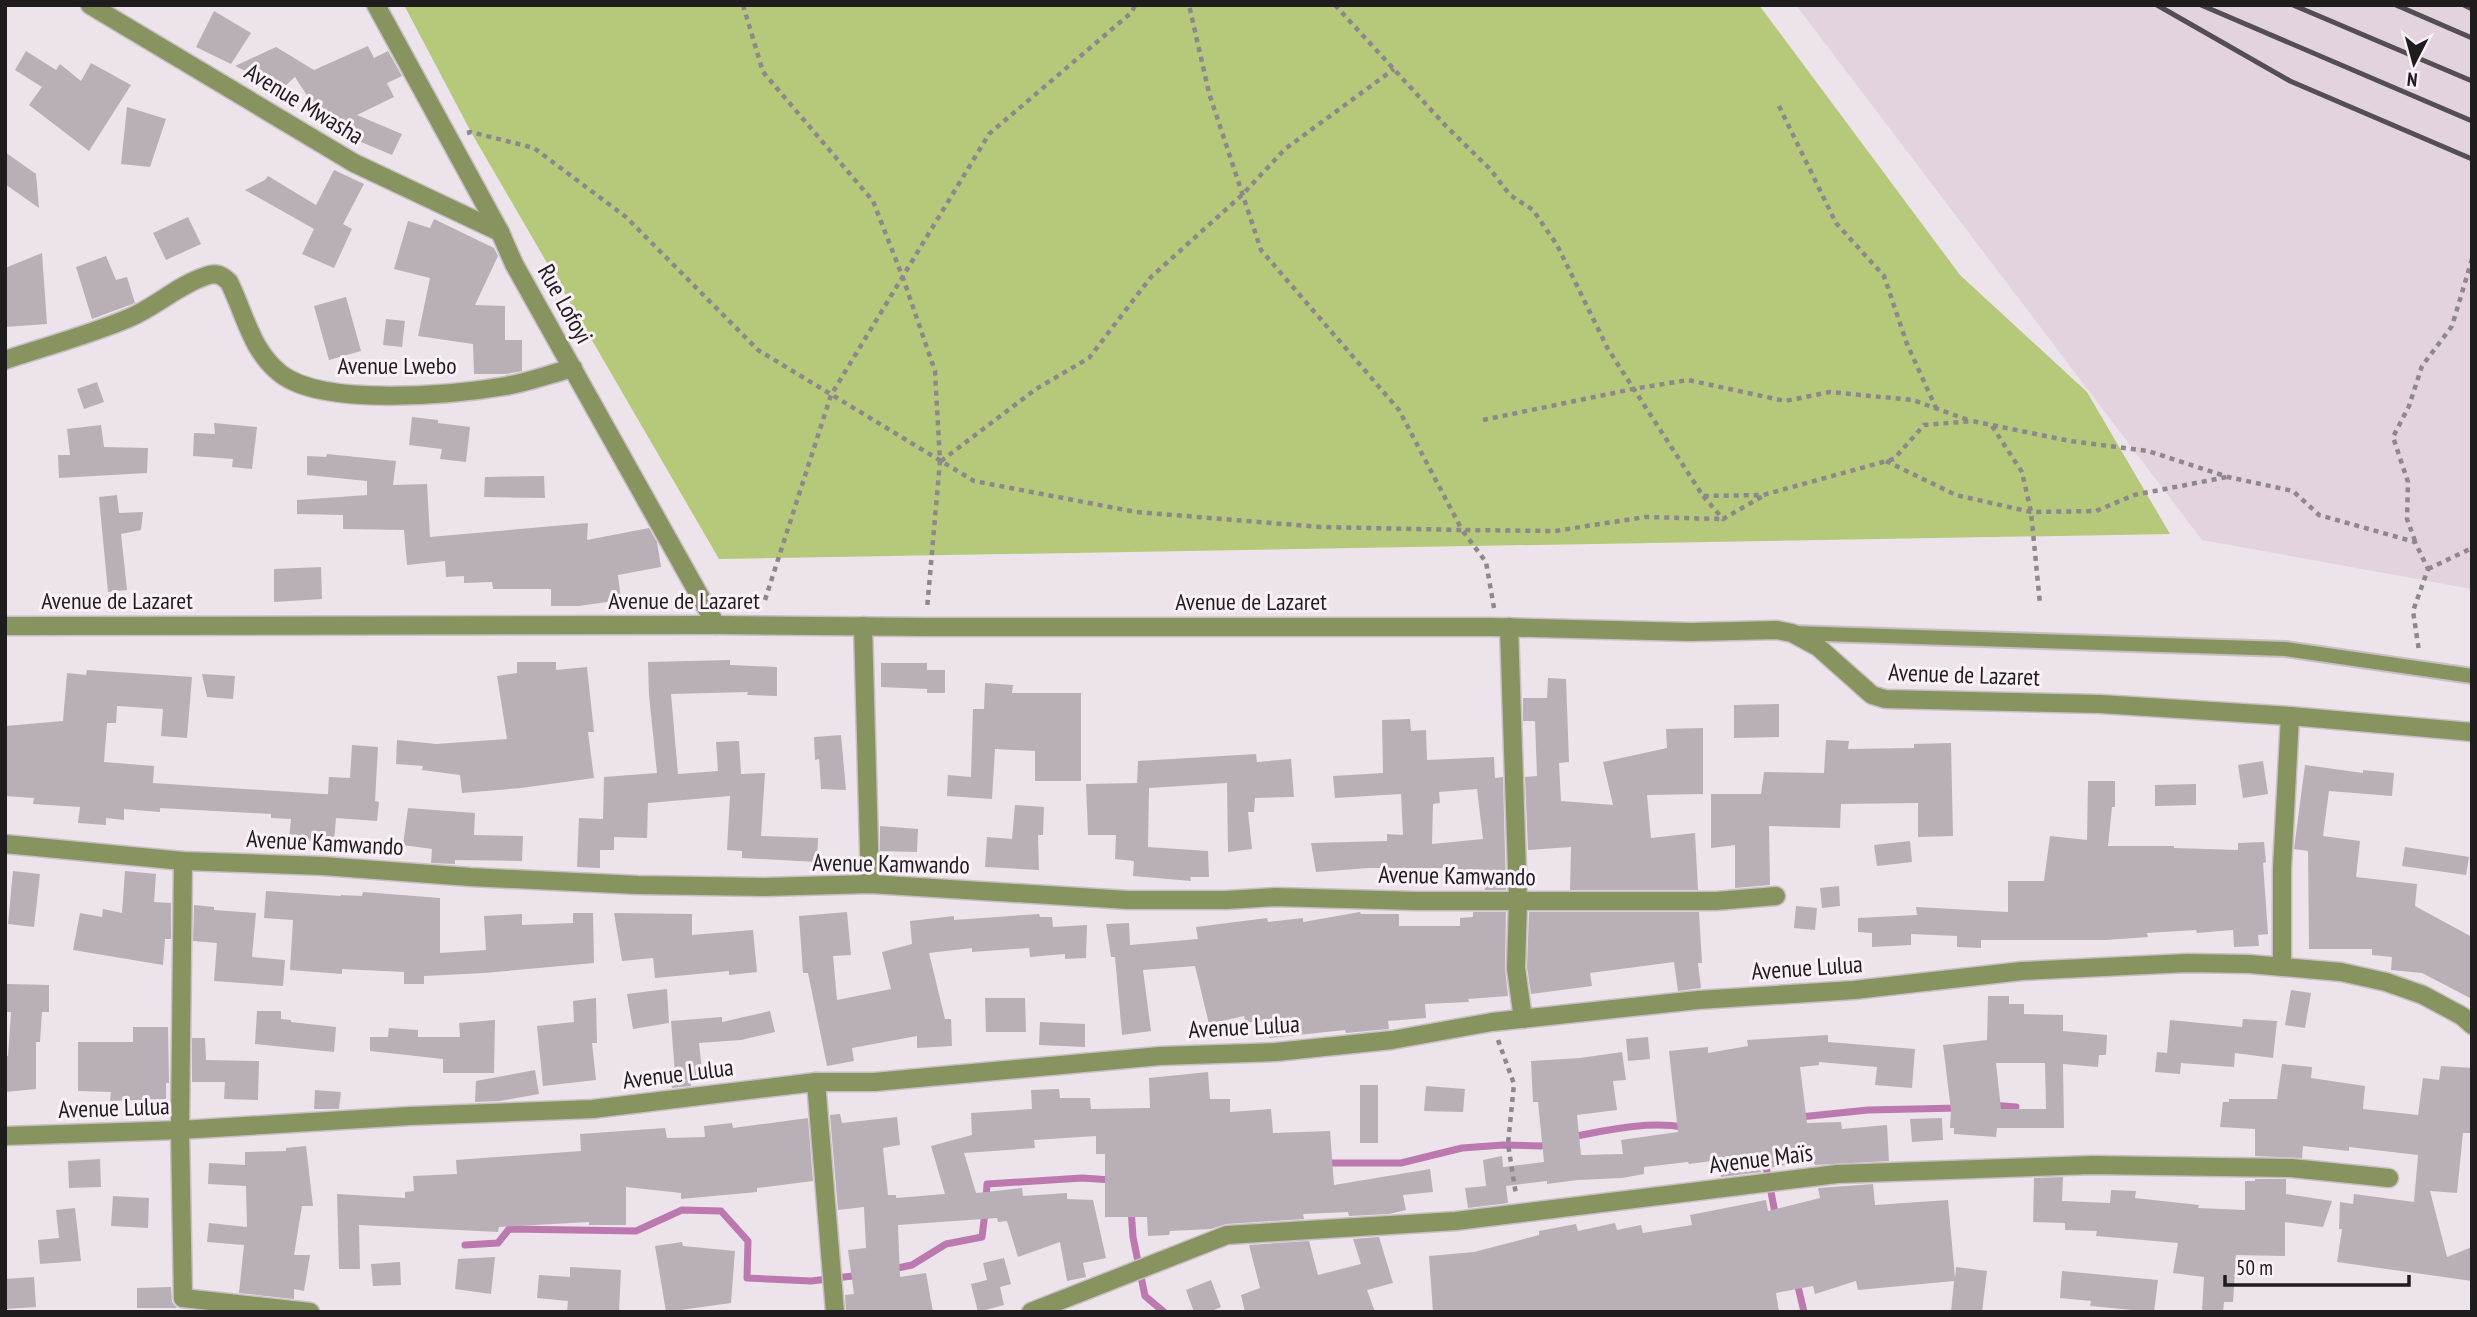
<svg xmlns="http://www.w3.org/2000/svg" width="2477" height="1317" viewBox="0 0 2477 1317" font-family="'PT Sans Narrow',sans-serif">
<rect width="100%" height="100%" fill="#ede3ea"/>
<path fill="#e2d3df" d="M1796 5H2472V589L2202 540Z"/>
<path fill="#b6c97a" d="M404 5H1759L1960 275 2087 392 2170 534 719 559 471 132Z"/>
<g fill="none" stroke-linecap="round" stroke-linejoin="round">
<g stroke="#bb79af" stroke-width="7">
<path d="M1991 1105 2016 1107"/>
<path d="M1800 1117 1868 1110 1959 1108"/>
<path d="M1571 1137C1608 1130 1646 1121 1684 1127"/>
<path d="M1765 1161 1776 1218"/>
<path d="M1326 1163H1401L1462 1148 1503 1145 1541 1146 1550 1143"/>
<path d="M986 1201 987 1184 1082 1178 1112 1180"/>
<path d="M1131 1209 1133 1237 1145 1296 1164 1312"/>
<path d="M465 1245 498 1243 509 1229 636 1231 682 1210 721 1211 748 1241 747 1278 811 1281 861 1275"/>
<path d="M893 1269 912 1265 946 1244 982 1237 985 1212"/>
<path d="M1797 1282 1804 1312"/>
</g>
</g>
<g fill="#b9b0b7" fill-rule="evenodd">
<path d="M214 11 251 33 231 64 196 47Z"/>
<path d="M368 46 374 58 388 51 402 76 387 83 394 97 357 115 402 134 392 155 328 128 295 77 274 96 256 76 235 66 276 47 314 70Z"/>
<path d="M26 51 56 70 60 64 81 81 91 63 131 85 89 151 29 105 42 87 15 70Z"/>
<path d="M127 107 166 119 150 167 121 164Z"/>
<path d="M5 152 36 174 39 208 5 184Z"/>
<path d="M334 170 364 184 343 224 352 229 334 268 302 254 314 229 245 190 265 180 268 176 316 205Z"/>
<path d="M188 217 201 244 166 260 153 233Z"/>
<path d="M434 219 494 248 498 256 475 305 505 306V340H522V371L507 374H474L473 344 418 336 430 278 394 269 408 221 430 228Z"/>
<path d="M42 253 47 324 5 327V268Z"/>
<path d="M106 256 116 280 127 277 135 303 92 319 76 267Z"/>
<path d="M346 297 361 351 329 360 314 306Z"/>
<path d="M386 319 405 321 402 347 383 345Z"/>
<path d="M97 382 104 402 84 409 77 389Z"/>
<path d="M412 417 438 420V423L470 427 466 462 440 459 442 449 409 445Z"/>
<path d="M214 423 257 427 252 469 232 467 233 459 193 456 194 433 215 434Z"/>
<path d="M101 425 104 447 148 448 147 473 59 478 58 455H70L67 429Z"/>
<path d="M327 454 396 461 393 485 427 484 430 537 588 523 587 540 649 528 657 542 661 567 618 575 621 600 579 606H551V589H493L492 582 464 583V576L446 577 445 561 407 565 404 530 343 529V515L297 514V500L367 495V481L307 475V456L326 457Z"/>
<path d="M544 476 545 498 484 497 485 477Z"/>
<path d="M117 495 119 513 143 512 141 530 121 534 127 590 108 592 99 497Z"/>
<path d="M321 567 322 599 274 602V569Z"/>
<path d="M730 660V665L777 667V696L747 695 748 692 671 694 678 774 718 771 716 742 739 741 741 774 765 773 761 836 818 838 817 862 742 858V851L727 850 730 796 648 803 647 838 614 837V850H600V868L577 867 579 818 603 819 604 777 657 773 649 695 648 662Z"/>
<path d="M517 662H556V670L587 667 594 732H588L594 778 521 788 462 793 460 775 422 770 423 766 396 764 397 740 436 744 507 739 497 676 517 673Z"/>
<path d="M881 663H927V670H945V693H927V689L881 687Z"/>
<path d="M87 670 192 677 187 738 161 736 163 709 117 706 116 723H107L104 762 154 766 153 783 323 794H328L329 777 350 778 352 745 378 747 375 801 379 802 377 821 336 818 334 842 314 841 289 839 291 819 271 818V814L160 808V812L124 809V820L106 818V825L78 823 80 807 33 804 34 798 5 796V726L63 721 67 673 86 675Z"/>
<path d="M202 674 235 676 233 699 207 697Z"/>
<path d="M1548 678 1566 679 1569 762 1559 763 1561 801 1613 805 1603 762 1667 748 1666 729 1703 728V794L1647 795 1651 838 1695 833 1698 890H1570L1571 847 1528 850 1525 777 1537 776 1535 721H1523V698H1547Z"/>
<path d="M985 683 1013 685 1012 693H1081V781H1035V751L995 749 992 799 947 796 948 775 971 777 973 709H984Z"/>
<path d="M1779 704V737L1734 738V705Z"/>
<path d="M1410 719 1411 731 1426 730 1427 760 1494 757 1495 778 1503 777 1506 890H1485L1483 870 1456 872V868H1368L1316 872 1311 843 1387 841V834L1403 835 1401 794 1335 798 1333 776 1383 773 1382 720ZM1477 789 1483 839 1432 844 1433 804 1440 803 1439 792Z"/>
<path d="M841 735 846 790 821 789 819 759 815 760 814 737Z"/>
<path d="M1826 740 1849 741 1848 749 1914 748V744L1951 743 1953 836 1918 837V803L1841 804 1840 828 1769 826 1770 885 1735 888V845L1711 848V794H1761L1764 772 1824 773Z"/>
<path d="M1256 754 1257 762 1291 759 1294 797 1255 798 1254 812H1248L1252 849 1228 852 1227 783 1149 788 1148 847 1208 851 1209 877H1190L1191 881 1133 876 1134 861 1115 859 1116 835H1088L1086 784 1137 783 1138 761Z"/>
<path d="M2263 761 2268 794 2243 798 2238 765Z"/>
<path d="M2305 765 2363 773V770L2394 773 2392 796 2329 791 2323 836 2360 841 2356 877 2417 884 2415 906 2472 937V999L2422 973 2391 970 2392 957 2372 955V949H2309L2308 851 2294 849Z"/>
<path d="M2088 781H2115V807H2112L2108 846H2174V848L2238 850V843L2264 842 2266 862 2263 863 2268 934 2258 935 2259 946 2234 947 2233 930 2197 933 2196 930 2147 933 2148 937 2106 940H1981V948L1957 947V936L1911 934V945L1872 947V933L1858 932V918L1917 915 1916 907 2008 912V881H2044L2050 836 2087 840Z"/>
<path d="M2196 784V805L2155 806V785Z"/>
<path d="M1015 805 1044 807 1043 835H1038L1039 870 985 867 987 837 1012 839Z"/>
<path d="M408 808 475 813 474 835 523 836 522 861 455 860V864L431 863 432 849 403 845Z"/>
<path d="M880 826 918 829 917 852 880 851Z"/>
<path d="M1910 841 1912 862 1877 866 1874 845Z"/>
<path d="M2405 847 2469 857 2466 875 2402 866Z"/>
<path d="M13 871 40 874 34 927 8 924Z"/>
<path d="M125 871 156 874 154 902 171 903V939H165L163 965 73 950 80 913 102 917 103 909 122 913Z"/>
<path d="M1839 886 1840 906 1822 908 1820 888Z"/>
<path d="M266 891 341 896V895L362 896 363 892 440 898V953L486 950 484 916 522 914V925L573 923V913H593L594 963 484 973 424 976V984H404V972L342 969V974L290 970 293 920 264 918Z"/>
<path d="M194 905 214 907V910L256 913 252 957 285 960 283 986 214 981 217 943 193 941Z"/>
<path d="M1796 906 1817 908 1815 930 1794 928Z"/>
<path d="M847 912 851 955 833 956 837 1000 891 989 882 952 912 944 910 921 954 916V920L1039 914 1040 917H1052L1053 927 1087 925 1086 958 1065 959V954L1030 957 1029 948 972 952V948L929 953 945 1019H951L952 1046 917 1048V1036L852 1048 854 1061 827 1066 808 973H803L799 916Z"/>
<path d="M1360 912 1361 914H1399V926H1460V918L1473 917V912H1506L1505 968 1508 996 1468 999 1469 1002 1425 1004 1426 1018 1388 1021 1389 1029 1346 1033 1345 1030 1269 1038 1265 1020 1246 1023 1244 1016 1209 1024 1195 966 1143 970 1151 1031 1122 1035 1115 957H1111L1106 924 1129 923 1130 945 1198 939 1196 927 1267 918 1268 922 1303 918V922Z"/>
<path d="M1529 912H1699L1702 963H1698L1701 988 1678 991 1674 962 1590 973 1592 986 1531 994 1527 967Z"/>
<path d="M614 913 692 914V935L753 930 757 972 729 975V971L655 978 653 958 622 961Z"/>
<path d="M7 984 49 985V1012H42L40 1042H36V1089L5 1092V1056H8L11 1012H7Z"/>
<path d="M667 989 669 1023 633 1029 627 994Z"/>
<path d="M2291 990 2311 993 2305 1028 2285 1025Z"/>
<path d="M1988 996H2009V1004H2024V1014L2063 1015V1031L2107 1035 2106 1055H2099L2098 1067 2063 1064 2064 1128H1997L1996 1137 1954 1134V1128H1950L1951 1110 1943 1045 1987 1040ZM1996 1063H2045L2046 1109H2001Z"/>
<path d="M596 998 597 1043H592L596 1080 543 1086 537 1026 574 1022 573 1001Z"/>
<path d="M985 998H1025L1026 1032H986Z"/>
<path d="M257 1011H281V1019L291 1020V1022L336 1027 334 1052 255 1044Z"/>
<path d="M770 1011 775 1032 741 1040 699 1043 703 1079 691 1080V1086L672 1088 670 1075 675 1074 671 1021 722 1017V1022Z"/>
<path d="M2243 1019 2277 1021 2273 1058 2235 1053 2234 1067 2181 1063 2180 1074 2155 1072 2157 1052 2167 1053 2170 1020 2242 1027Z"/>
<path d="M495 1020 494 1073H443V1059L370 1051V1037H388L389 1028 418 1030V1037H460L459 1023Z"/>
<path d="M1040 1022 1085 1024V1047L1039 1045Z"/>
<path d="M133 1027H168L169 1083H166V1099L110 1101 111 1092 78 1091V1042H133Z"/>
<path d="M1828 1035V1042L1915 1049 1912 1088 1875 1085 1877 1067 1819 1062V1065L1800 1067 1807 1123 1841 1122 1842 1129 1887 1125 1889 1161 1815 1165 1813 1161 1760 1169 1761 1172 1721 1177 1719 1160 1689 1164 1688 1162 1644 1167V1174L1622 1178 1578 1180 1547 1184V1181L1506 1186 1508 1203 1468 1208 1465 1188 1486 1186 1483 1160 1502 1156 1503 1167 1544 1162 1538 1102H1533L1531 1061 1580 1058 1622 1052 1626 1080 1613 1081 1617 1110 1577 1115 1581 1155 1623 1154 1621 1140 1678 1132 1669 1051 1708 1047V1053L1748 1046 1747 1040Z"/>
<path d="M1648 1037 1650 1059 1628 1061 1626 1039Z"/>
<path d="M192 1038H205L206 1060 259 1061 258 1100 224 1099 225 1082H192Z"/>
<path d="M2282 1064 2312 1067 2311 1078 2365 1086 2363 1109 2418 1115 2423 1078 2439 1080 2441 1066 2472 1068V1133H2463L2457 1193 2430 1191 2447 1257 2472 1247V1281L2337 1262 2342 1229H2339L2340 1202 2353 1204 2354 1194 2414 1202 2418 1155 2349 1147V1151L2303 1146 2302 1158 2255 1156V1129L2220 1127 2223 1102H2229V1099H2277Z"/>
<path d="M535 1070 539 1094 500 1101 475 1102 476 1081Z"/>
<path d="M1208 1072 1210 1099H1230V1112L1271 1109 1273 1133 1330 1131 1334 1185 1430 1169 1433 1192 1403 1195 1406 1210 1389 1214 1349 1216 1348 1212 1303 1214 1304 1219 1226 1224 1211 1229 1170 1231 1169 1235 1148 1236 1147 1217H1105V1154H1096V1136L1034 1140 1035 1148 964 1153 976 1193 1022 1188 1023 1196 1067 1193V1199L1093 1200 1106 1258 1083 1263 1086 1277 1067 1281 1060 1242 1018 1257 1007 1221 998 1222 997 1218 898 1225 900 1277 926 1273 933 1312H846L845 1295 854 1294 848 1250 866 1248 864 1207 838 1210 830 1115 840 1114 842 1123 897 1117 900 1145 883 1148 888 1195H896V1198L945 1194 931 1146 972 1135 971 1113 1032 1109 1031 1090 1059 1089 1060 1098H1090L1091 1109 1150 1108 1149 1078Z"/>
<rect x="1360" y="1085" width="18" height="58"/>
<path d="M1426 1086 1465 1089 1463 1112 1424 1111Z"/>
<path d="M315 1090 341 1092 339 1109H314Z"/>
<path d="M808 1118 813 1181 757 1188V1192L681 1199V1193L626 1187V1225H589V1222L499 1227 498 1232 359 1225 360 1269H339L337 1194 405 1198V1192L414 1191 413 1176 457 1174 456 1160 581 1151 580 1134 665 1128 667 1138 705 1137 704 1126 732 1123 733 1128Z"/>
<path d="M1942 1118 1943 1140 1912 1142 1910 1119Z"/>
<path d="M306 1146 313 1206H302L294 1255H310L304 1291 294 1289V1299L239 1293 244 1245 207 1242 209 1223 247 1227 246 1186 208 1184 209 1163 245 1165V1152L286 1151V1148Z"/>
<path d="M100 1159 101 1187 69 1188 68 1161Z"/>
<path d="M2063 1177 2062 1201 2110 1203 2111 1190 2136 1191 2135 1198 2199 1205 2198 1208 2245 1210V1181H2255V1179H2286V1194L2332 1201 2323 1227 2285 1222V1256L2236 1255 2233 1302H2224L2223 1312H2202L2204 1277 2173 1273 2178 1243 2096 1236 2097 1231 2065 1230V1223L2033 1222 2034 1178Z"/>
<path d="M1873 1184 1875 1205 1948 1200 1955 1278 1956 1267 1987 1271 1982 1312H1951L1954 1281 1858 1290 1856 1281 1815 1294 1813 1286 1776 1293 1779 1312H1433L1429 1256 1474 1252 1539 1235V1231L1576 1224 1578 1231 1615 1223 1617 1230 1641 1225 1643 1233 1692 1225 1690 1215 1766 1200 1768 1211 1820 1198 1818 1188Z"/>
<path d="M113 1196 149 1198 148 1228 111 1226Z"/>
<path d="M75 1208 81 1261 40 1264 38 1240 59 1238 56 1210Z"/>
<path d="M1379 1237 1393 1283 1367 1290 1375 1312H1245L1241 1295 1260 1288 1249 1245 1309 1241 1318 1275 1361 1264 1353 1239Z"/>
<path d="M682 1242 683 1246 735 1251 731 1303 666 1312 655 1246Z"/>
<path d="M495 1257 491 1294 455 1289 458 1259Z"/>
<path d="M1004 1258 1011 1284 1000 1287 1004 1305 978 1312 971 1284 987 1280 983 1263Z"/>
<path d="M400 1262 401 1285 373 1286 371 1264Z"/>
<path d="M570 1267 621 1270 619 1312H567L568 1301 537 1298 539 1275 570 1277Z"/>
<path d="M2062 1271 2158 1280 2154 1312 2090 1306 2091 1301 2060 1298Z"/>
<path d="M34 1277 36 1307 5 1309V1279Z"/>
<path d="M1211 1280 1221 1307 1209 1312H1194L1186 1290Z"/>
<path d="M171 1287 172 1302 177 1308H137V1288Z"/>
</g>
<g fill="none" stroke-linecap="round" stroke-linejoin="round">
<g stroke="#c8bfc5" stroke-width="18">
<path id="service" d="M1793 633 2285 649 2472 676"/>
</g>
<g stroke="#c8bfc5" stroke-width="21">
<g id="minor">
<path d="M90 5 354 163 500 232"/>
<path d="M376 5 500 232 514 264 716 625"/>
<path d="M5 360C47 346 89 335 129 318 156 307 178 285 206 276 216 272 222 275 229 282 245 314 251 351 281 374 324 407 453 395 506 386 529 382 550 374 573 368"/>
<path d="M5 626 716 625 926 627H1491L1691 632 1777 630 1792 633 1818 647 1872 695 1885 699 2100 704 2290 716 2472 732"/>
<path d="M863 626 870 884"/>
<path d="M1509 627 1518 901 1516 968 1523 1019"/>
<path d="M5 844 183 861 323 866 470 877 638 885 765 887 870 884 1128 900H1226L1275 897 1416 901H1716L1776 896"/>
<path d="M2282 967V869L2290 716"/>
<path d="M816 1082 835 1312"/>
<path d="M5 1136 180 1130 410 1116 593 1109 816 1082H874L1160 1056 1276 1052 1392 1040 1492 1022 1698 1000 1854 990 2022 971 2187 963 2249 964 2341 972 2386 982 2423 995 2462 1016 2472 1025"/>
<path d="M183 1298 180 1130 183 861"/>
<path d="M183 1298 310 1312"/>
<path d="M1031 1312 1227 1235 1456 1221 1837 1174 2092 1165 2291 1168 2389 1178"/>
</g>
</g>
<g stroke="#8e878c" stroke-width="4.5" stroke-dasharray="5 5" stroke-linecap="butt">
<path d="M743 5 763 72 873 201 903 278 935 371 940 461 927 609"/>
<path d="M1335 5 1445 125 1490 169 1510 195 1533 210 1557 245 1608 349 1703 496 1763 495 1894 459 1924 425 1972 421 2070 441 2148 451 2228 477 2293 491 2319 515 2415 542 2428 569 2413 611 2419 651"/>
<path d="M1779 106 1836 223 1884 276 1907 344 1936 408"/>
<path d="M467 133 471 132 534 148 626 217 758 350 974 481 1136 512 1321 527 1462 530 1399 410 1261 250 1209 93 1189 5"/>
<path d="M1483 420 1633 389 1688 380 1785 401 1830 392 1913 400 1968 420"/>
<path d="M1992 426 2022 472 2031 512 2040 604"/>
<path d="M941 461 1036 389 1089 358 1151 277 1242 195 1285 149 1394 69"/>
<path d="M1886 461 1956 495 2031 512 2096 511 2134 495 2227 477"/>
<path d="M1703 496 1723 519 1763 496"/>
<path d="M2415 541 2407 519 2408 482 2393 437 2409 406 2422 366 2452 326 2472 259"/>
<path d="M2428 569 2472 548"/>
<path d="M765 600 831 395 989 134 1132 12 1135 5"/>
<path d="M1494 608 1486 562 1462 530 1555 531 1645 517 1723 519"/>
<path d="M1498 1040 1514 1084 1508 1144 1516 1195"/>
</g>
<use href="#service" stroke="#87945f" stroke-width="14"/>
<use href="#minor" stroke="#87945f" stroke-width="18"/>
<g stroke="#534e51" stroke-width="5">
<path d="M2157 5 2290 81 2472 159"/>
<path d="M2201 5 2472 121"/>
<path d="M2293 5 2472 81"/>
<path d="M2396 5 2472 38"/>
<path d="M2464 5 2472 9"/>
</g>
</g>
<g text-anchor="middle" stroke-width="6" stroke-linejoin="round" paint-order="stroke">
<g font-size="24" fill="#1f1c1e" stroke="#faf1f8">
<text transform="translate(304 104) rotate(31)" y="8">Avenue Mwasha</text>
<text transform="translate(565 304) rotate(61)" y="8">Rue Lofoyi</text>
<text x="397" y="374">Avenue Lwebo</text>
<text x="117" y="609">Avenue de Lazaret</text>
<text x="684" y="609">Avenue de Lazaret</text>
<text x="1251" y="610">Avenue de Lazaret</text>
<text transform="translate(1964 675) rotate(2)" y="8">Avenue de Lazaret</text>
<text transform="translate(325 843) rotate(3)" y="8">Avenue Kamwando</text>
<text transform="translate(891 864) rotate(1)" y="8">Avenue Kamwando</text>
<text transform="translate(1457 876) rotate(1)" y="8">Avenue Kamwando</text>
<text transform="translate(1807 968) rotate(-4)" y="8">Avenue Lulua</text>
<text transform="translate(1244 1027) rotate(-3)" y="8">Avenue Lulua</text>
<text transform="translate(678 1074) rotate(-7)" y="8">Avenue Lulua</text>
<text transform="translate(114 1108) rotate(-2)" y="8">Avenue Lulua</text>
<text transform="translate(1761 1159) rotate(-7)" y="8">Avenue Maïs</text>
</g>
</g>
<rect width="2477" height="1317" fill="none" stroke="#1f1c1e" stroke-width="14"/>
<g transform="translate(2414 63) rotate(186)" stroke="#faf1f8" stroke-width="5" paint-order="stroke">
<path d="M0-5L12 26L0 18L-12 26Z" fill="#1f1c1e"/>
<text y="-10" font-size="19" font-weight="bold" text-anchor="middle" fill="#1f1c1e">N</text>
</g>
<path d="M2225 1275v10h184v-10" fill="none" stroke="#1f1c1e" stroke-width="3.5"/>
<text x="2236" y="1275" font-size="21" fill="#1f1c1e" stroke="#faf1f8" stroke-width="5" paint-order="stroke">50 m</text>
</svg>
